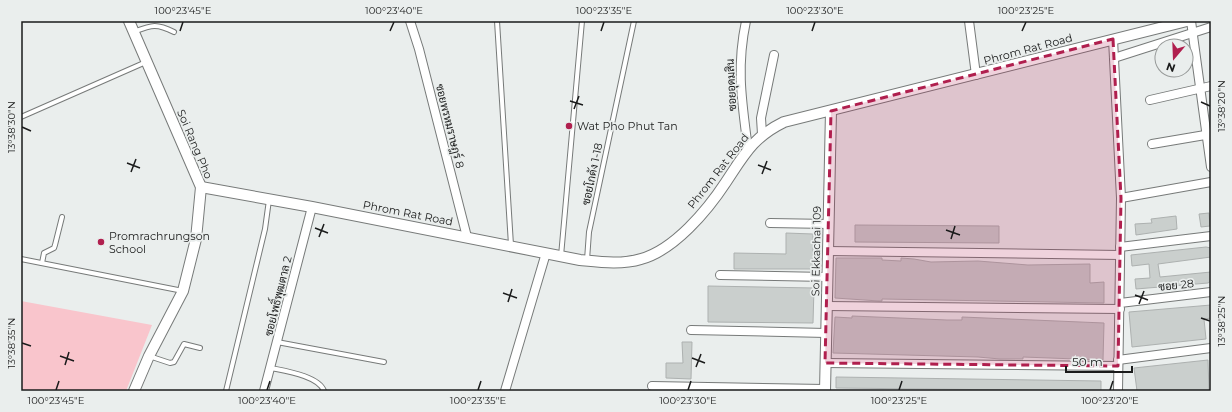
<svg xmlns="http://www.w3.org/2000/svg" width="1232" height="412" viewBox="0 0 1232 412" font-family="Montserrat,Sarabun,sans-serif">
<rect width="100%" height="100%" fill="#eaeeed"/>
<path fill="#f9c5cc" d="M21 301 152 325 126 391H21Z"/>
<g fill="#cacfcd" stroke="#adb1b0">
<path d="M1209 213 1210 226 1201 227 1199 214Z"/>
<path d="M1176 216 1177 229 1136 235 1135 224 1152 223 1151 219Z"/>
<path d="M855 225 999 226V243L855 242Z"/>
<path d="M786 233 813 234V269H734V253L786 254Z"/>
<path d="M1206 247 1211 248V257L1158 264 1160 277 1211 272V281L1208 283 1136 289 1135 279 1150 278 1149 264 1132 266 1131 255Z"/>
<path d="M836 258H882V260L901 261V258L914 259 931 262 978 261 1028 265 1090 264V283L1104 282V303L882 299V301H879L835 298Z"/>
<path d="M708 286 814 288 813 323 708 322Z"/>
<path d="M1211 305V318L1204 319 1206 339 1132 347 1129 312Z"/>
<path d="M852 316 947 320H962V317L1104 323 1103 360 1023 357V359H1000L978 357 833 353 835 317 852 318Z"/>
<path d="M682 342H692L691 379 666 378V363H683Z"/>
<path d="M1208 360 1209 391H1137L1134 368Z"/>
<path d="M836 377 1101 381V391L836 388Z"/>
</g>
<g fill="none" stroke-linecap="round" stroke-linejoin="round">
<g stroke="#777a79" stroke-width="6">
<g id="service">
<path d="M497 21 511 245"/>
<path d="M133 32C152 25 156 23 174 32"/>
<path d="M21 117 146 62"/>
<path d="M561 256 582 21"/>
<path d="M21 259 183 291"/>
<path d="M587 260 589 232 634 21"/>
<path d="M42 263 44 253 54 248 55 245 62 217"/>
<path d="M277 342 384 362"/>
<path d="M149 356 170 363 174 362 184 344 200 348"/>
<path d="M271 368C285 371 319 376 324 391"/>
<path d="M226 391 265 229 269 200"/>
</g>
</g>
<g stroke="#777a79" stroke-width="10">
<g id="minor">
<path d="M410 21 419 49 467 237"/>
<path d="M746 21C736 68 742 102 748 149"/>
<path d="M969 21 976 75"/>
<path d="M1191 21 1211 167"/>
<path d="M1113 39 1121 198 1118 391"/>
<path d="M1114 58 1211 27"/>
<path d="M1150 100 1211 86"/>
<path d="M762 134 761 118 774 55"/>
<path d="M1152 144 1211 134"/>
<path d="M1121 198 1211 182"/>
<path d="M770 223 829 224"/>
<path d="M1120 247 1211 236"/>
<path d="M828 251 1120 255"/>
<path d="M720 275 827 277"/>
<path d="M1120 303 1211 292"/>
<path d="M827 306 1120 309"/>
<path d="M691 330 826 333"/>
<path d="M1118 360 1211 348"/>
<path d="M825 363 1118 366"/>
<path d="M652 386 825 389"/>
<path d="M264 391 312 207"/>
<path d="M505 391 546 253"/>
</g>
</g>
<g stroke="#777a79" stroke-width="12">
<g id="tertiary">
<path d="M129 21 201 187 196 239 183 291 149 356 134 391"/>
<path d="M201 187 312 207 580 260C600 262 621 265 641 259 674 250 707 211 726 182 744 155 753 137 784 122L1187 21"/>
<path d="M825 391 831 111"/>
</g>
</g>
<use href="#service" stroke="#fff" stroke-width="4"/>
<use href="#minor" stroke="#fff" stroke-width="8"/>
<use href="#tertiary" stroke="#fff" stroke-width="10"/>
</g>
<path fill="#b01f4e" fill-opacity="0.2" stroke="#b01f4e" stroke-width="3" stroke-dasharray="8 5" stroke-linejoin="round" d="M1113 39 1121 198 1118 366 825 363 831 111Z"/>
<path fill="none" stroke="#1a1b1b" stroke-width="1.5" d="M180 31 183 22M390 31 394 22M601 31 604 22M812 31 815 22M1022 31 1026 22M570 101 583 105M1201 102 1210 106M574 109 579 96M22 127 31 131M127 163 140 168M758 165 771 170M131 172 136 159M762 174 767 161M315 228 328 233M946 230 960 235M319 237 324 224M951 239 955 226M503 293 517 298M1135 295 1148 300M508 302 512 289M1139 304 1144 291M1201 318 1210 321M22 343 31 346M60 356 74 361M692 358 705 363M65 365 69 352M696 367 701 354M56 390 59 381M267 390 270 381M478 390 481 381M688 390 691 381M899 390 902 381M1110 390 1113 381"/>
<g fill="#b01f4e" stroke="#eaeeed" stroke-width="1.5">
<circle cx="569" cy="126" r="4"/>
<circle cx="101" cy="242" r="4"/>
</g>
<g text-anchor="middle" stroke-width="3.5" stroke-linejoin="round" paint-order="stroke">
<g font-size="11" fill="#1a1b1b" stroke="#eaeeed">
<text transform="translate(1028 49) rotate(-15)" y="4">Phrom Rat Road</text>
<text transform="translate(731 85) rotate(-93)" y="4">ซอยอุดมสิน</text>
<text transform="translate(450 126) rotate(76)" y="4">ซอยพรหมราษฎร์ 8</text>
<text transform="translate(195 144) rotate(67)" y="4">Soi Rang Pho</text>
<text transform="translate(718 171) rotate(-52)" y="4">Phrom Rat Road</text>
<text transform="translate(592 174) rotate(-78)" y="4">ซอยโกดัง 1-18</text>
<text transform="translate(408 213) rotate(11)" y="4">Phrom Rat Road</text>
<text transform="translate(816 251) rotate(-89)" y="4">Soi Ekkachai 109</text>
<text transform="translate(1176 285) rotate(-6)" y="4">ซอย 28</text>
<text transform="translate(278 296) rotate(-76)" y="4">ซอยโพธิ์พุฒตาล 2</text>
</g>
<g font-size="11" fill="#1a1b1b" stroke="#eaeeed" text-anchor="start">
<text x="577" y="130">Wat Pho Phut Tan</text>
<text x="109" y="240">Promrachrungson<tspan x="109" dy="13">School</tspan></text>
</g>
</g>
<rect width="1232" height="412" fill="none" stroke="#eaeeed" stroke-width="44"/>
<g transform="translate(1174 58) rotate(199)"><circle r="19" fill="#eaeeed" stroke="#979a99"/>
<path d="M0-3L7 15L0 10L-7 15Z" fill="#b01f4e"/>
<text y="-6" font-size="11" font-weight="bold" text-anchor="middle" fill="#1a1b1b">N</text>
</g>
<path d="M1066 366v6h66v-6" fill="none" stroke="#1a1b1b" stroke-width="2"/>
<text x="1072" y="366" font-size="12" fill="#1a1b1b" stroke="#eaeeed" stroke-width="3" paint-order="stroke">50 m</text>
<rect x="22" y="22" width="1188" height="368" fill="none" stroke="#1a1b1b" stroke-width="1.5"/>
<g font-size="10" text-anchor="middle" fill="#1a1b1b">
<text x="183" y="14">100°23'45"E</text>
<text x="394" y="14">100°23'40"E</text>
<text x="604" y="14">100°23'35"E</text>
<text x="815" y="14">100°23'30"E</text>
<text x="1026" y="14">100°23'25"E</text>
<text transform="translate(1221 106) rotate(-90)" y="4">13°38'20"N</text>
<text transform="translate(11 127) rotate(-90)" y="4">13°38'30"N</text>
<text transform="translate(1221 321) rotate(-90)" y="4">13°38'25"N</text>
<text transform="translate(11 343) rotate(-90)" y="4">13°38'35"N</text>
<text x="56" y="404">100°23'45"E</text>
<text x="267" y="404">100°23'40"E</text>
<text x="478" y="404">100°23'35"E</text>
<text x="688" y="404">100°23'30"E</text>
<text x="899" y="404">100°23'25"E</text>
<text x="1110" y="404">100°23'20"E</text>
</g>
</svg>
